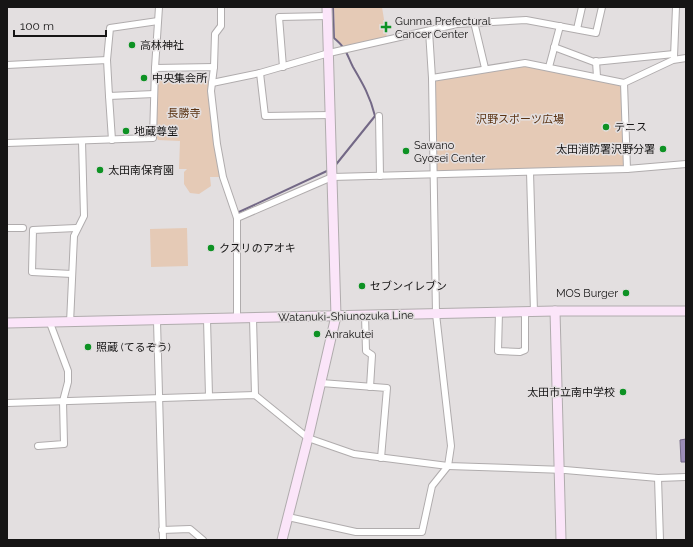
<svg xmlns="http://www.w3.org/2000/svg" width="693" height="547" viewBox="0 0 693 547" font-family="Raleway,'Noto Sans JP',sans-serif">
<rect width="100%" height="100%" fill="#e3dfe0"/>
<g fill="#e5cab6">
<path d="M334 7H382L387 38 346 48 335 38Z"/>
<path d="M530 66 622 85 624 167 437 173 435 82 438 80 499 69Z"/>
<path d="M204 80 210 81 220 177H210L211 186 199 194 190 193 184 184V172L187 169H179L180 141 158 140 155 135 158 96 157 81Z"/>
<path d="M187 228 188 266 151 267 150 229Z"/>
</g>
<path fill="#9b8cb6" stroke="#736886" d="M686 439V462H681L680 440Z"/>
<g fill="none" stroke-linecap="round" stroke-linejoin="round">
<g stroke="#736886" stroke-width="2">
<path d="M333 7 334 38C347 49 346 53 353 67 363 84 370 96 375 116L334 167"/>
<path d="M239 212 329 170"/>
</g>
<g stroke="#b0acad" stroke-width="8">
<g id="street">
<path d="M474 22 485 68"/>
<path d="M577 29 582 7"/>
<path d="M554 47 594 62 674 54"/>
<path d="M674 57 676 7"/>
<path d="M107 60 110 28 158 21"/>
<path d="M596 61 597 77"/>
<path d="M7 65 107 60 109 96 154 94"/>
<path d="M214 67 215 34 221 26V7"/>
<path d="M283 67 279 17 328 16"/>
<path d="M549 67 560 26"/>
<path d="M155 68 214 67 211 91 217 144 223 177 237 218V319"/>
<path d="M260 73 265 116 331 115"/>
<path d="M432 78 525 63 624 83 627 169"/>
<path d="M212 83 260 73 329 53 457 24 526 20 596 33 602 7"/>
<path d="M624 83 673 60 686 58"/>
<path d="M109 96 112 140"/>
<path d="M379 116 380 176"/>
<path d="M7 143 153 138 155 68 159 7"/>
<path d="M530 172 534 312"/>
<path d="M237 218 332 177 627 169 686 164"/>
<path d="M7 228H23"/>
<path d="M72 274 32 272 33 230 76 228"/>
<path d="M499 312 498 351 520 352 525 350V312"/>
<path d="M365 315 366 351 372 355 370 387"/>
<path d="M253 318 255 395"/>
<path d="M207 319 209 396"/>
<path d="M157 321 163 540"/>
<path d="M70 323 74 236 84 216 82 141"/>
<path d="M321 383 387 388 381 458"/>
<path d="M7 403 255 395 308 438 354 454 448 466 565 470 658 478 686 477"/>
<path d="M38 446 64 444 63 401 68 382V371L50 323"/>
<path d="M658 478 660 540"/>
<path d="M288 517 356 532H422L432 486 448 466 451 446 436 314 432 78 429 31"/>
<path d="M162 530 190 529 203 540"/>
</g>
</g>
<g stroke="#b0acad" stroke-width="11">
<g id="secondary">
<path d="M555 311 561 540"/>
<path d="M7 323 555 311H686"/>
<path d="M282 540 308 438 336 316 327 7"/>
</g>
</g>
<use href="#street" stroke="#fff" stroke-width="6"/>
<use href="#secondary" stroke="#fbe5f9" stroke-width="9"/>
</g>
<g fill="#0e9224" stroke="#e3dfe0" stroke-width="1.5">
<path d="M384 21h4v4h4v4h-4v4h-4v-4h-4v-4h4z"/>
<circle cx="132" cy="45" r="4"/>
<circle cx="144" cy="78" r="4"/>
<circle cx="606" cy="127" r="4"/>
<circle cx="126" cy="131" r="4"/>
<circle cx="663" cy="149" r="4"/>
<circle cx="406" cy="151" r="4"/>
<circle cx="100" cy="170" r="4"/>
<circle cx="211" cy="248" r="4"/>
<circle cx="362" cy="286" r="4"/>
<circle cx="626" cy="293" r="4"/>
<circle cx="317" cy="334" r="4"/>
<circle cx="88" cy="347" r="4"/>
<circle cx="623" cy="392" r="4"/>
</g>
<g text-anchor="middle" stroke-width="3" stroke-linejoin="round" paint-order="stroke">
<g font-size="11" fill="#161515" stroke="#e3dfe0" text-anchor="start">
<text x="395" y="25">Gunma Prefectural<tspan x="395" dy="13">Cancer Center</tspan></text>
<text x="140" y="49">高林神社</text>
<text x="152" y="82">中央集会所</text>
<text x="614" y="131">テニス</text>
<text x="134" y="135">地蔵尊堂</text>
<text x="414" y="149">Sawano<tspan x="414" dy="13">Gyosei Center</tspan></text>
<text x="655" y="153" text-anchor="end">太田消防署沢野分署</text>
<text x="108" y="174">太田南保育園</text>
<text x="219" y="252">クスリのアオキ</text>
<text x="370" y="290">セブンイレブン</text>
<text x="618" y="297" text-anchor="end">MOS Burger</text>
<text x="325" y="338">Anrakutei</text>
<text x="96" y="351">照蔵 (てるぞう)</text>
<text x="615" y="396" text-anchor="end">太田市立南中学校</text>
</g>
<g font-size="11" fill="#5b3312" stroke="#e3dfe0">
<text x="184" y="117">長勝寺</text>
<text x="520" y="123">沢野スポーツ広場</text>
</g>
<g font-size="11" fill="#161515" stroke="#e3dfe0">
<text transform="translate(346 316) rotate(-1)" y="4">Watanuki-Shiunozuka Line</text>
</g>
</g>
<rect width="693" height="547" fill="none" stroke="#161515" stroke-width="16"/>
<path d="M14 30v6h92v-6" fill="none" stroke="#161515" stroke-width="2"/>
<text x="20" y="30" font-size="12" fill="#161515" stroke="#e3dfe0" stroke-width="3" paint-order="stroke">100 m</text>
</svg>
